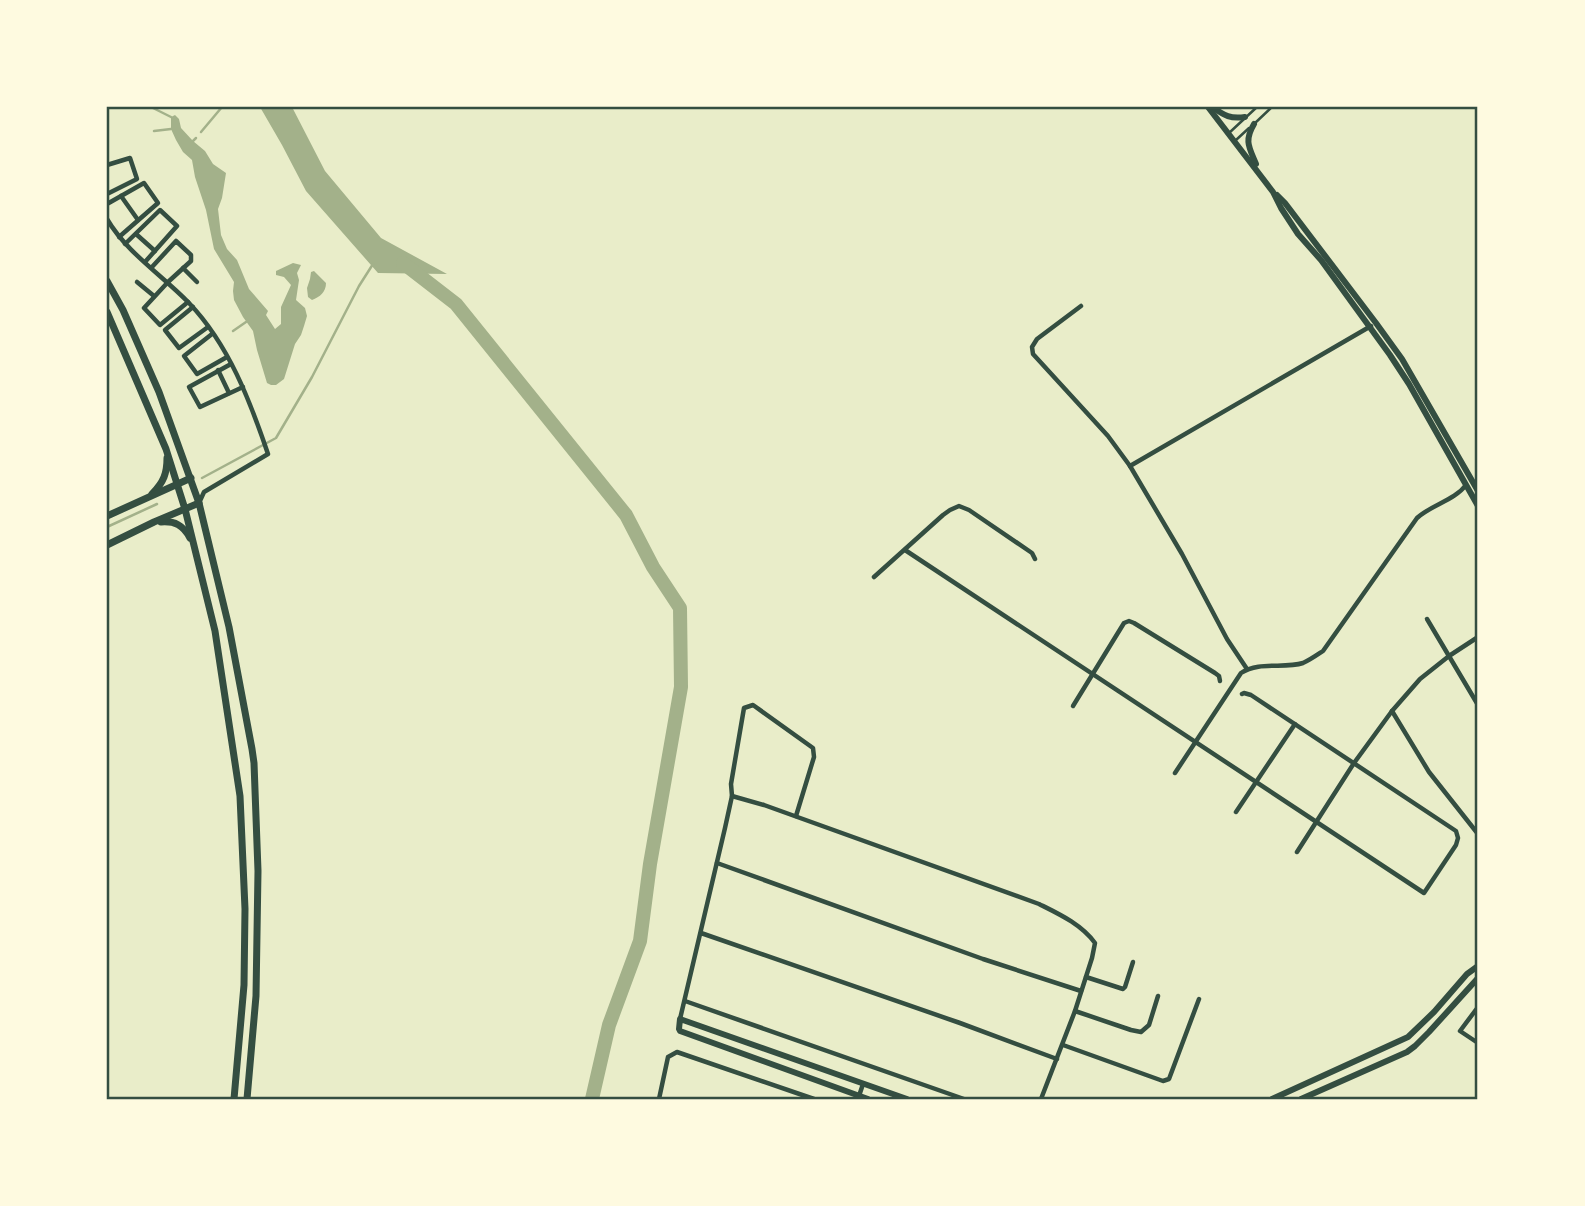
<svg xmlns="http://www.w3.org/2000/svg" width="1585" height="1206" viewBox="0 0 1585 1206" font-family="'Work Sans',sans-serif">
<rect width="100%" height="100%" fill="#e9edc9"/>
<g fill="#a3b18a">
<path d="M260 107H292L325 171 381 238 447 274 378 273 306 191 282 145Z"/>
<path d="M175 115 179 119 181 128 193 141 205 151 213 164 226 173 222 198 218 209 221 235 227 249 237 260 249 289 268 311 266 315 275 329 281 324V307L291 285 284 277 276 275V271L293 263 301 265 297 273 299 280 296 300 305 308 307 316 304 326 301 335 295 344 284 379 276 385H271L267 383 257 350 253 331 243 317 234 300 233 291 234 282 214 249 206 210 195 177 192 160 183 152 176 140 171 129V117Z"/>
<path d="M314 271 326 283C326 292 320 297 312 300L308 297 307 288 310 279 311 272Z"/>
</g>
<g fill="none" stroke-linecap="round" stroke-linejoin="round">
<g stroke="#a3b18a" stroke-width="2.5">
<path d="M151 107 171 117"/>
<path d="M154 131 171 129"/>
<path d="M201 132 222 107"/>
<path d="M193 141 196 138"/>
<path d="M233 331 246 322"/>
<path d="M202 478 276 438 312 377 359 286 373 264"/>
<path d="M107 527 157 504"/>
</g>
<path stroke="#a3b18a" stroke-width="14" d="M403 263 456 304 626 515 653 567 680 608 681 687 650 864 640 941 609 1025 592 1099"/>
<g stroke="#344e41" stroke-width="2.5">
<path d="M1254 124 1272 107"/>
<path d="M1229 133 1257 107"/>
<path d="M1236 140 1249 128"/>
</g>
<g stroke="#344e41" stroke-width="4.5">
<path d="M107 165 130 158 137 179 107 194"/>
<path d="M121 196 138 220"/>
<path d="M107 204 144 183 158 203 119 237"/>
<path d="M107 219C127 253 162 275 189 303 229 345 250 401 268 454L204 492 199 503"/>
<path d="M136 234 155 251"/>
<path d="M125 244 160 210 177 226 145 262"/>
<path d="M152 267 176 241 191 255V261L168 282 144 308 160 325 188 302"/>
<path d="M183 268 197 282"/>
<path d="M137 282 154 296"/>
<path d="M1081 306 1037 339 1032 347 1033 354 1108 436 1130 466 1182 554 1227 639 1247 669"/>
<path d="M193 307 165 330 179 348 208 327"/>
<path d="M212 334 184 356 197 374 227 357"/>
<path d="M231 364 189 387 200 407 243 387"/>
<path d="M218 370 229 393"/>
<path d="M1130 466 1371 326"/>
<path d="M905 550 1424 893 1456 845 1458 838 1456 831 1251 695 1244 693 1242 694"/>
<path d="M874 577 943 515 950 510 959 506 969 510 1032 553 1035 559"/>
<path d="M1427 619 1478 705"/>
<path d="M1073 706 1124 623 1129 621 1134 623 1215 673 1219 676 1220 681"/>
<path d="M1392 711 1429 772 1478 834"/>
<path d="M1175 773 1241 673C1259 661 1284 669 1303 663 1310 660 1317 655 1323 651L1417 518C1431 505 1455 500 1466 485"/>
<path d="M732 796 764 805 1039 904C1059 914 1081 924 1095 943L1092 958 1075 1011 1041 1099"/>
<path d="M1236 812 1295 724"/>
<path d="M1297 852 1354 763 1392 711 1420 679 1449 656 1478 637"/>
<path d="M717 863 983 959 1081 991"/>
<path d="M701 933 960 1023 1057 1059"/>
<path d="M1086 977 1123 989 1125 987 1133 962"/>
<path d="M685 1001 964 1099"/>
<path d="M1478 1007 1460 1031 1478 1043"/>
<path d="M1075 1011 1131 1030 1141 1032 1149 1025 1158 996"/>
<path d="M680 1019 725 828 732 796 731 784 744 708 753 705 813 748 814 757 796 816"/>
<path d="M1063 1045 1163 1081 1169 1079 1199 999"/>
<path d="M659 1099 668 1057 677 1052 814 1099"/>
<path d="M858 1099 863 1084"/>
</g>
<g stroke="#344e41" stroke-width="6">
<path d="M1208 107 1273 192 1281 208 1298 234 1321 260 1390 355 1409 384 1478 506"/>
<path d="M1213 107C1224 116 1231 119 1245 117"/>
<path d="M1254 124C1244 141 1249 147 1256 164"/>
<path d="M1277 195 1285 203 1376 323 1402 359 1478 491"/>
<path d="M868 1099 680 1031 679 1029 680 1019 907 1099"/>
<path d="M1272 1099 1408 1037 1434 1012 1467 974 1478 966"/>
<path d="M1301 1099 1407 1052 1415 1046 1429 1032 1478 978"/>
</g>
<g stroke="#344e41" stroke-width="7">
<path d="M107 281 123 310 159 392 199 503 229 627 252 749 254 763 258 871 256 996 247 1099"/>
<path d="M107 312 166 449 185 509 215 631 240 796 245 909 244 985 234 1099"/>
<path d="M152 494C164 482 167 473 167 458"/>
<path d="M107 516 191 478"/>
<path d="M161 522C175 521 183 525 190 538"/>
<path d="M107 545 154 522 199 503"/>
</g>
</g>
<rect width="1585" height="1206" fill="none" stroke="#fefae0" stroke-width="217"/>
<rect x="108" y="108" width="1368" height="990" fill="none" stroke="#344e41" stroke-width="2.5"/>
</svg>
